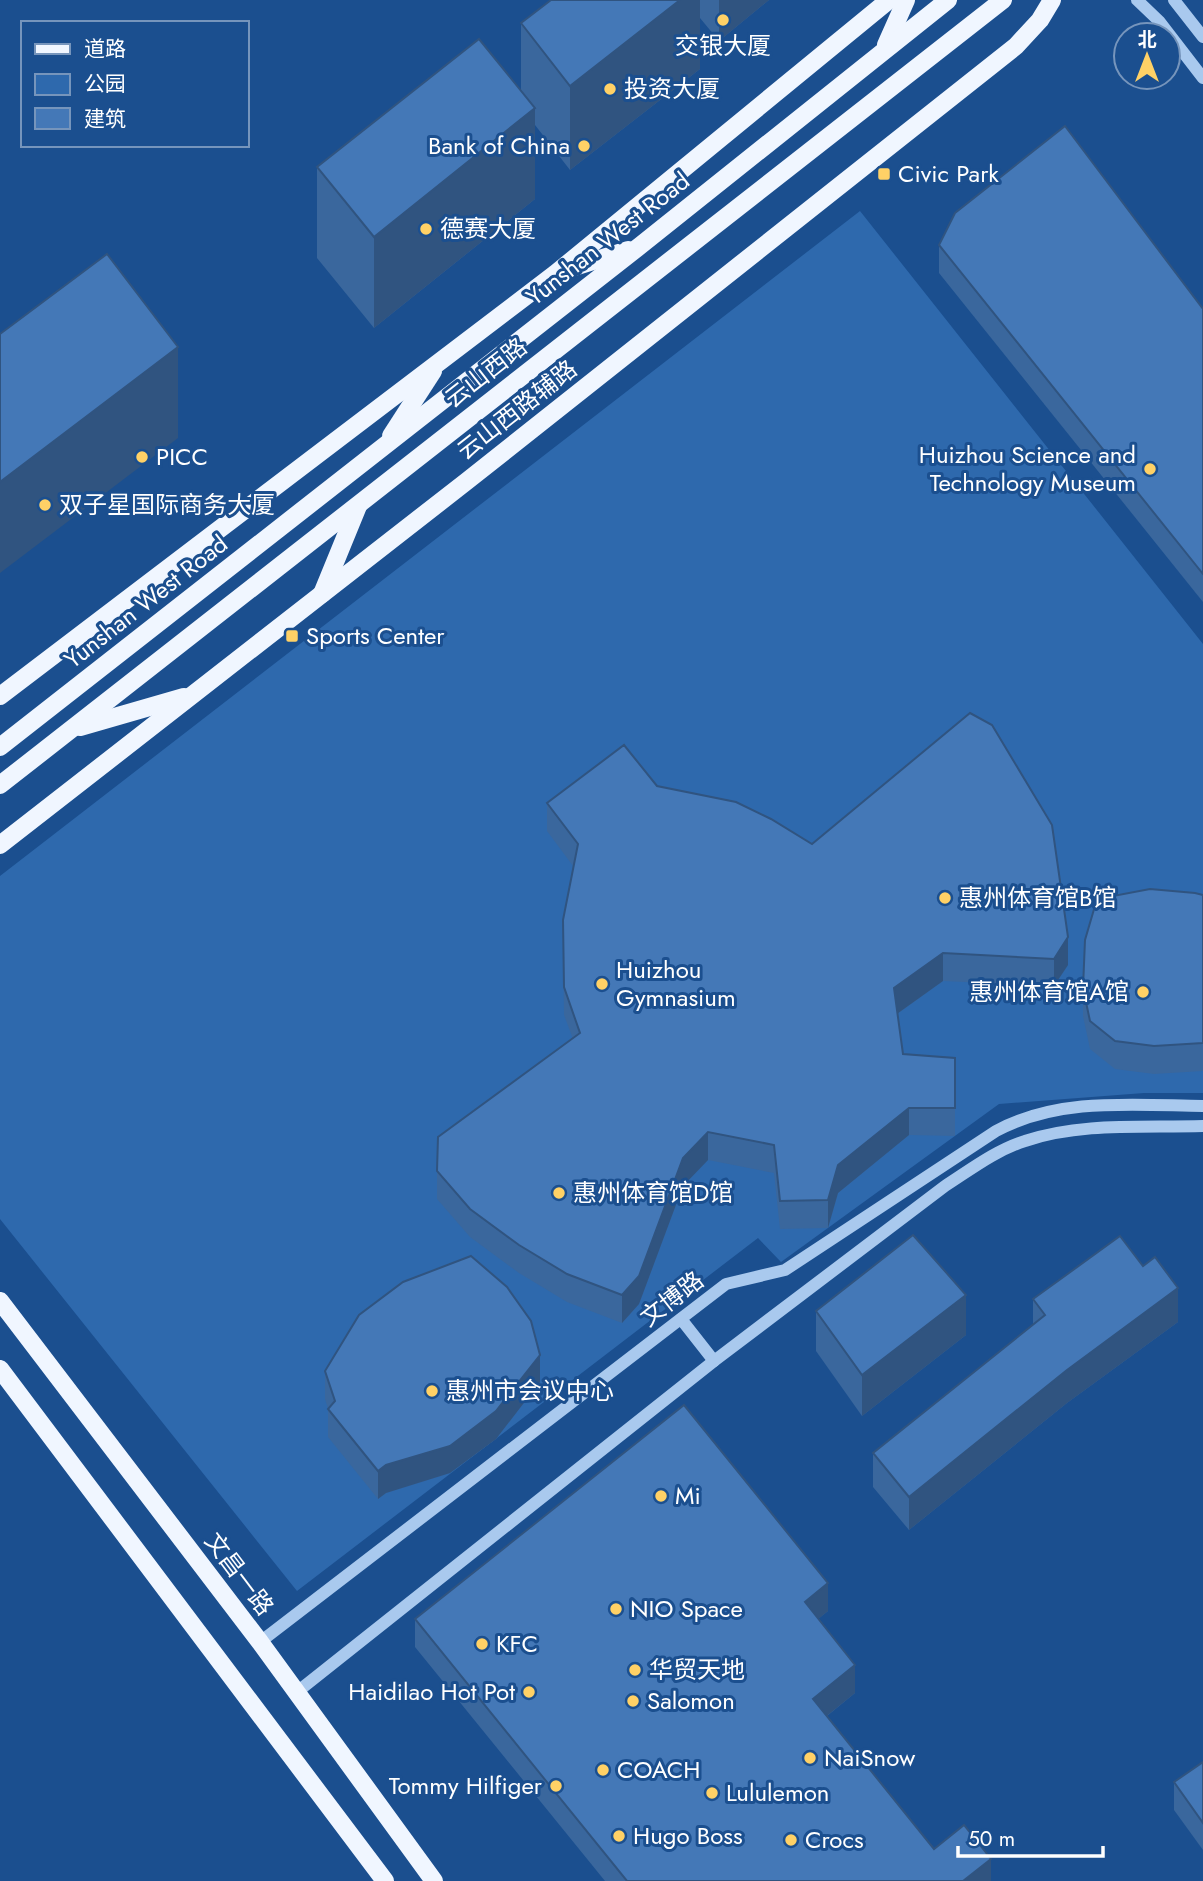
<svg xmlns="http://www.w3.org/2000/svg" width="1203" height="1881" viewBox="0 0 1203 1881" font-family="Jost,'Noto Sans SC',sans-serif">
<rect width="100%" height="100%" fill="#1b4f8f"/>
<path fill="#2e69ad" d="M860 211 1203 644V1093H1144L999 1104 781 1262 758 1238 297 1591 0 1219V876Z"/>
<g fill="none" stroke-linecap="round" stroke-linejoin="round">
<g stroke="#a9c9ee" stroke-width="12">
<path d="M1137 0 1159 21 1203 78"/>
<path d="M1174 0 1203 37"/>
<path d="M681 1319 714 1361"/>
<path d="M260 1642 726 1284 785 1270 996 1131C1059 1097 1133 1105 1203 1106"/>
<path d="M297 1692 714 1361 945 1186C970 1170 996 1150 1025 1141 1081 1122 1145 1128 1203 1126"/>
</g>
<g stroke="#f0f6ff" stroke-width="18">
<path d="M886 45 906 0"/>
<path d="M565 270 628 250"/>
<path d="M391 436 433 371"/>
<path d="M322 594 358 506"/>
<path d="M0 696 555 274 889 0"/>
<path d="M80 727 184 697"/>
<path d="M0 747 641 245 948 0"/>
<path d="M0 785 1003 0"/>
<path d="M0 845 467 481 1016 46 1040 20 1052 0"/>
<path d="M0 1301 260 1642 434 1881"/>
<path d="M0 1369 385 1881"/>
</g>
</g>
<g fill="#3a679d">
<path d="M551 0H769L719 41 700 18V69L570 170 535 125V199L374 328 317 258V167L521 91V23Z"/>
<path d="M939 245 1203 309V602L939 273Z"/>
<path d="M657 786 812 844 1068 965 1054 986 943 981 897 1014 903 1054 955 1058V1136L909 1135 838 1193 828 1228 780 1229 774 1173 708 1160 683 1186 639 1304 622 1323 567 1302 519 1273 470 1237 437 1199V1171L573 1039 564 1015 563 948 573 866 547 831V803Z"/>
<path d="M1203 895V1071L1154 1074 1115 1069 1090 1049 1083 1016V988Z"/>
<path d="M1033 1299 1178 1322 1067 1403 909 1530 873 1487V1453L1033 1325Z"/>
<path d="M816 1311 966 1335 862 1416 816 1351Z"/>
<path d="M325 1371 540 1382 496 1439 450 1473 386 1493 378 1499 328 1437V1409L325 1399Z"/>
<path d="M828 1611 818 1619 855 1693 827 1716 934 1849 991 1881H605L415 1647V1619Z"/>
<path d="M1203 1762V1850L1174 1810V1782Z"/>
</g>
<g fill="#305480">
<path d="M680 0H700V69L570 170V86Z"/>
<path d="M719 0H769L719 41Z"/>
<path d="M535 108V199L374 328V237Z"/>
<path d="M178 347V438L0 573V482Z"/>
<path d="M1068 937V965L1054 986V959Z"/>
<path d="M943 953V981L894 1016V988Z"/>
<path d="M909 1108V1135L838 1193 828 1228V1200L838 1165Z"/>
<path d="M708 1132V1160L683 1186 639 1304 622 1323V1295L683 1158Z"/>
<path d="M1178 1288V1322L1067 1403 909 1530V1497L1067 1370Z"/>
<path d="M966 1295V1335L862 1416V1375Z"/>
<path d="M540 1355V1382L496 1439 450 1473 386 1493 378 1499V1471Z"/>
<path d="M828 1583V1611L805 1630V1602Z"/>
<path d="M855 1665V1693L813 1727V1699Z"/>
<path d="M991 1859V1881H963Z"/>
</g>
<g fill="#4478b7" stroke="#305480" stroke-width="2">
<path d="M551 0H680L570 86 521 23Z"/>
<path d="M479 39 535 108 374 237 317 167Z"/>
<path d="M1065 126 1203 309V574L939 245 955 213Z"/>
<path d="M107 254 178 347 0 482V334Z"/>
<path d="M970 713 992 725 1052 825 1068 937 1054 959 943 953 894 988 903 1054 955 1058V1108H909L838 1165 828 1200 780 1201 774 1145 708 1132 683 1158 639 1276 622 1295 567 1274 519 1245 470 1209 437 1171 438 1137 580 1033 564 987 563 920 578 844 547 803 624 745 657 786 736 802 771 819 812 844Z"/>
<path d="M1150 889 1195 893 1203 895V1043L1154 1046 1115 1041 1090 1021 1083 988 1085 940 1097 899Z"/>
<path d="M913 1235 966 1295 862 1375 816 1311Z"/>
<path d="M1120 1236 1143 1266 1155 1257 1178 1288 1067 1370 909 1497 873 1453 1045 1315 1033 1299Z"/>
<path d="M471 1256 507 1287 531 1321 540 1355 496 1411 450 1446 386 1465 378 1471 328 1409 335 1401 325 1371 359 1315 403 1282Z"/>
<path d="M684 1405 828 1583 805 1602 855 1665 813 1699 934 1849 964 1825 991 1859 963 1881H627L415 1619Z"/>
<path d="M1203 1762V1823L1174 1782Z"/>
</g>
<g fill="#ffd166" stroke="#1b4f8f" stroke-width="2.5">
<circle cx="723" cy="20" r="7"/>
<circle cx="610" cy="89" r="7"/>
<circle cx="584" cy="146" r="7"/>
<rect x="877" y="167" width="14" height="14" rx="3.5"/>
<circle cx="426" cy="229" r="7"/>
<circle cx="142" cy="457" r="7"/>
<circle cx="1150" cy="469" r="7"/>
<circle cx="45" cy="505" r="7"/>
<rect x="285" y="629" width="14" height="14" rx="3.5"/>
<circle cx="945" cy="898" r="7"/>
<circle cx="602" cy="984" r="7"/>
<circle cx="1143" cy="992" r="7"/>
<circle cx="559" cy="1193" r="7"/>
<circle cx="432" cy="1391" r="7"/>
<circle cx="661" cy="1496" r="7"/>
<circle cx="616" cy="1609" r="7"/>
<circle cx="482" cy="1644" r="7"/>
<circle cx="635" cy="1670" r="7"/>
<circle cx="529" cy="1692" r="7"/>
<circle cx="633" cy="1701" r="7"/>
<circle cx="810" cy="1758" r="7"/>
<circle cx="603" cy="1770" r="7"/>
<circle cx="556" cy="1786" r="7"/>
<circle cx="712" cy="1793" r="7"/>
<circle cx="619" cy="1836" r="7"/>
<circle cx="791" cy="1840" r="7"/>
</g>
<g text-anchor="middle" stroke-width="6" stroke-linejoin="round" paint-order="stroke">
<g font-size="24" fill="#fff" stroke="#1b4f8f" text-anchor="start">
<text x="723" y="54" text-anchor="middle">交银大厦</text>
<text x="624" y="97">投资大厦</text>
<text x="570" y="154" text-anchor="end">Bank of China</text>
<text x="898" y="182">Civic Park</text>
<text x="440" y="237">德赛大厦</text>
<text x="1136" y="463" text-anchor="end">Huizhou Science and<tspan x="1136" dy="28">Technology Museum</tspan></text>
<text x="156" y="465">PICC</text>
<text x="59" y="513">双子星国际商务大厦</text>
<text x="306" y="644">Sports Center</text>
<text x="959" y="906">惠州体育馆B馆</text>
<text x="616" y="978">Huizhou<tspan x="616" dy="28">Gymnasium</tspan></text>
<text x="1129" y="1000" text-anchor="end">惠州体育馆A馆</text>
<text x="573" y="1201">惠州体育馆D馆</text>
<text x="446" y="1399">惠州市会议中心</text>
<text x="675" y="1504">Mi</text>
<text x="630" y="1617">NIO Space</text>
<text x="496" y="1652">KFC</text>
<text x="649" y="1678">华贸天地</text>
<text x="515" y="1700" text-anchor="end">Haidilao Hot Pot</text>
<text x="647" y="1709">Salomon</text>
<text x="824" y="1766">NaiSnow</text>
<text x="617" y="1778">COACH</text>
<text x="542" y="1794" text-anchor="end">Tommy Hilfiger</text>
<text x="726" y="1801">Lululemon</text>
<text x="633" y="1844">Hugo Boss</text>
<text x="805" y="1848">Crocs</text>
</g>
<g font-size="24" fill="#fff" stroke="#1b4f8f">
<text transform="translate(608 239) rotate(-38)" y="8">Yunshan West Road</text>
<text transform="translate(486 373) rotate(-38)" y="8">云山西路</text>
<text transform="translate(517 410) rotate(-38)" y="8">云山西路辅路</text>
<text transform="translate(146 602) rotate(-38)" y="8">Yunshan West Road</text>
<text transform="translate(672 1299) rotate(-38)" y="8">文博路</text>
<text transform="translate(239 1574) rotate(53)" y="8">文昌一路</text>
</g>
</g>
<rect x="21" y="21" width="228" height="126" fill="#1b4f8f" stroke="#7695bc" stroke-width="2"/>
<rect x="35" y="44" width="35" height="10" fill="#f0f6ff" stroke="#7695bc" stroke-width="2"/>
<text x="84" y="56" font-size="21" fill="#ffffff">道路</text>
<rect x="35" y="74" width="35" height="21" fill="#2e69ad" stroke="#7695bc" stroke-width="2"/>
<text x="84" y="91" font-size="21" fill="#ffffff">公园</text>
<rect x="35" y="108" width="35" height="21" fill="#4478b7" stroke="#7695bc" stroke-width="2"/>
<text x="84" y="126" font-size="21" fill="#ffffff">建筑</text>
<g transform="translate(1147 56)"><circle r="33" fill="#1b4f8f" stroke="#7695bc" stroke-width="2"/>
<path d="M0-5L12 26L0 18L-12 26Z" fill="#ffd166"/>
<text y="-10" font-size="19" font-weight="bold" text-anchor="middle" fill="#ffffff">北</text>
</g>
<path d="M958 1846v10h145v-10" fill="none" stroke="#ffffff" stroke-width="3.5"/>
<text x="968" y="1846" font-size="21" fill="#ffffff" stroke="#1b4f8f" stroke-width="5" paint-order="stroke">50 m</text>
</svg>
